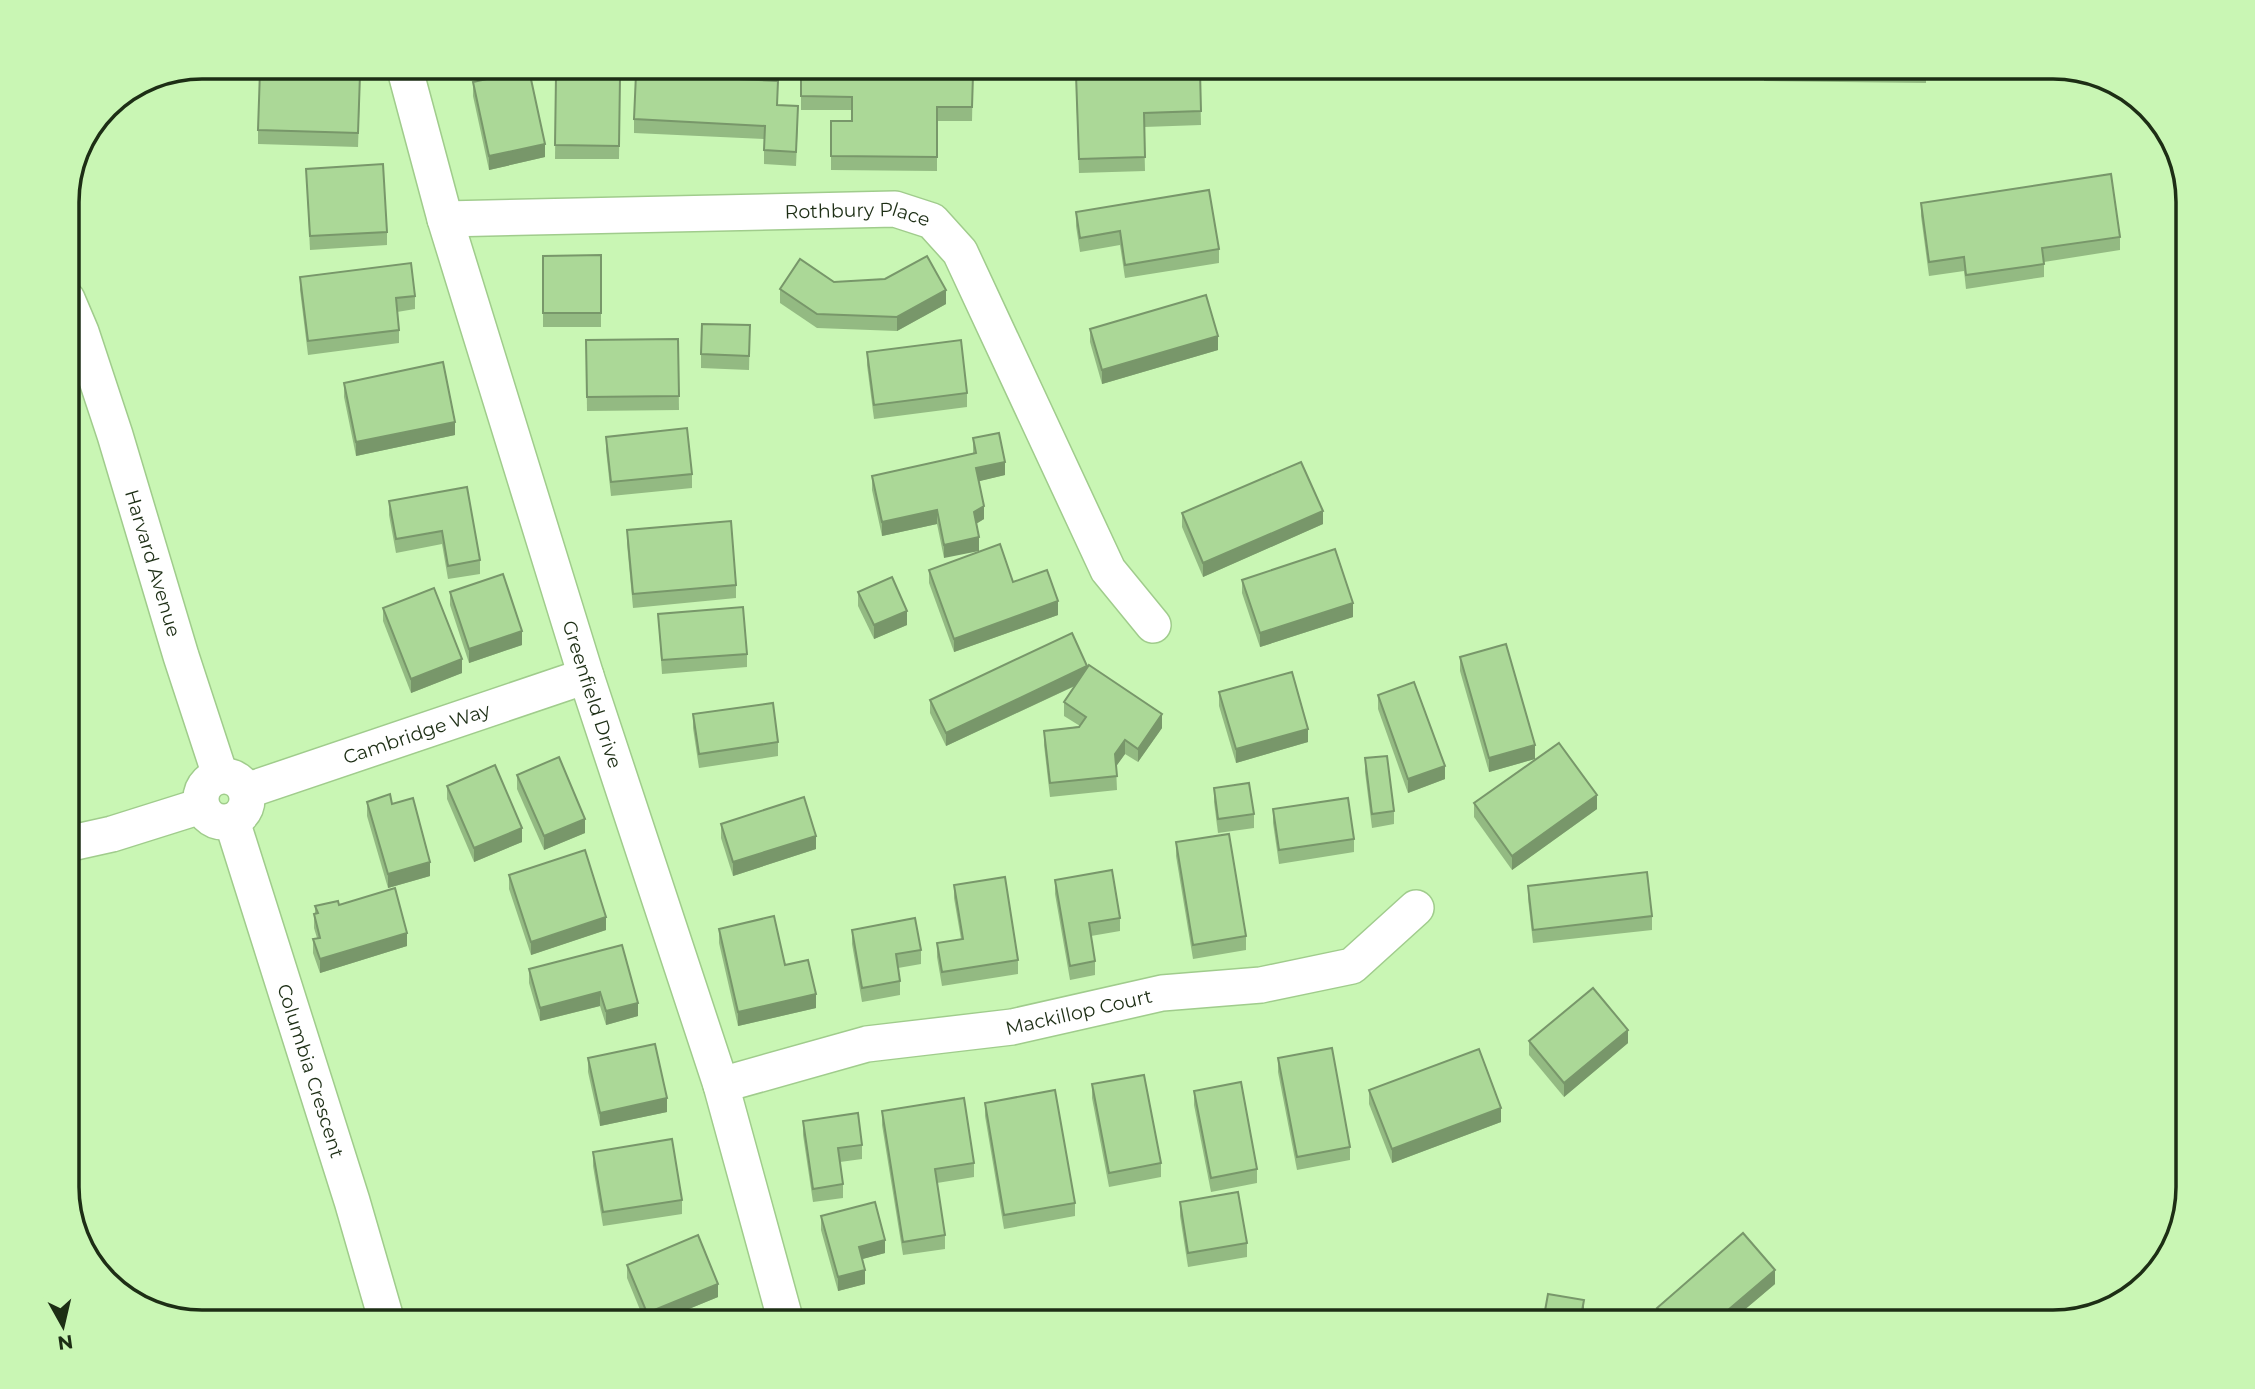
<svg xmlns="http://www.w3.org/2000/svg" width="2255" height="1389" viewBox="0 0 2255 1389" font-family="Montserrat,sans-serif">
<defs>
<pattern id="forest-crowns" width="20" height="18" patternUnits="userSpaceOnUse" patternTransform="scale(1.75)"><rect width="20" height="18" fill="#bfdfb1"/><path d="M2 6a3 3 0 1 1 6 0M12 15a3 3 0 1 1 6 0" fill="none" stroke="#a4c097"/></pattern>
</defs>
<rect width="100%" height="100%" fill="#c9f6b4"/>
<path fill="url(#forest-crowns)" d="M1667 66V75L1063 71 1061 67Z"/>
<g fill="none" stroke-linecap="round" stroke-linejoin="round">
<g stroke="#a0cc8c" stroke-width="38">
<g id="minor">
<path id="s1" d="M404 66 445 219 586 676 721 1085 786 1322"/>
<path id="s2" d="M445 219 895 209 932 221 960 252 1108 570 1153 625"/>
<path id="s3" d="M67 299 81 332 115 435 181 656 220 775"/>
<circle cx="224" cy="799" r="23"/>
<path id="s4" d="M246 791 586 676"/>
<path id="s5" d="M232 821 352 1201 387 1322"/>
<path d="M67 844 112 834 201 806"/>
<path id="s6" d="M721 1085 867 1044 1012 1027 1162 993 1261 985 1352 966 1416 908"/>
</g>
</g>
<use href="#minor" stroke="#fff" stroke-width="35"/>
</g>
<g fill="#93ba82">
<path d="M1764 66H1926V83L1764 81Z"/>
<path d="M1200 71 1201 125 1144 127 1145 171 1079 173 1076 89Z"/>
<path d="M801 75H973L972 121H937V171L831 170V121H852V110H801Z"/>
<path d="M556 77 620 78 619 159H555Z"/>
<path d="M473 82 545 157 489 170 473 96Z"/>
<path d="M360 89 358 147 258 144V130Z"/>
<path d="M778 105 798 120 796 166 764 164V139L634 133V119Z"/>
<path d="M2180 168 2188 193 2181 194Z"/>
<path d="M306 169 387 232V245L310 250Z"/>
<path d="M1921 203 2120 237V250L2044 262V277L1966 289 1964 271 1929 276 1921 216Z"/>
<path d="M1076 212 1219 249V263L1125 278 1120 245 1080 252 1076 226Z"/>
<path d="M601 255V327H543V256Z"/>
<path d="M300 277 415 296V309L397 312 399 330V343L308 355 300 290Z"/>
<path d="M834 282 946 304 897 331 817 328 780 303V289Z"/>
<path d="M750 325 749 370 701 368V354Z"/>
<path d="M1090 329 1218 350 1102 384 1090 342Z"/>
<path d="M678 339 679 410 587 411 586 340Z"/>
<path d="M867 352 967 393V407L874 419 867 365Z"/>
<path d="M344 383 455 435 356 456 344 397Z"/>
<path d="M606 437 692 474V488L611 496 606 450Z"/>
<path d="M973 438 1005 475 979 481 984 519 976 524 944 558 937 524 882 536 872 490V476L973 454Z"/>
<path d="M467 487 480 560V574L448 579 442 544 396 553 389 515V501Z"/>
<path d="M1182 513 1323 524 1203 577 1182 527Z"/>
<path d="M627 530 736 585V598L633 608 627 544Z"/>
<path d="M929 570 1013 582 1058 615 954 652 929 583Z"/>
<path d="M1242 580 1353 617 1260 647 1242 593Z"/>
<path d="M450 592 522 645 469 663 450 605Z"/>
<path d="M858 592 907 625 874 639 858 606Z"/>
<path d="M383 608 462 673 411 693 383 621Z"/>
<path d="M658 614 747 654V667L662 674Z"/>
<path d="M1460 657 1535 759 1489 772 1460 671Z"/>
<path d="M1087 666 1162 728 1138 762 1125 754 1116 766 1117 790 1050 797 1044 745V731L1080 726 1064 716V702L1075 686 946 746 930 713V700Z"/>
<path d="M1219 692 1308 742 1236 763 1219 706Z"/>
<path d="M1378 695 1445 779 1408 793 1378 709Z"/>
<path d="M693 714 778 742V756L699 768 693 728Z"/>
<path d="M1365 758 1394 811V824L1372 828 1365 772Z"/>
<path d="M517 775 585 833 544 850 517 789Z"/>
<path d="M447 786 522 842 474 862 447 799Z"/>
<path d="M1214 788 1254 814V828L1218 833 1214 802Z"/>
<path d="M367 802 392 804 430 876 388 888 367 816Z"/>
<path d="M1474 803 1597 809 1512 870 1474 817Z"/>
<path d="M1273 809 1354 839V852L1279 864 1273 823Z"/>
<path d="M721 824 816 849 733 876 721 838Z"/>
<path d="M1176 842 1246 936V950L1193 959 1176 856Z"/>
<path d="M509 875 606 930 531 955 509 889Z"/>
<path d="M1055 880 1120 918V931L1091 936 1095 961V975L1070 980 1055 894Z"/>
<path d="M954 885 1018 960V974L942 986 937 957V943L961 939 954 898Z"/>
<path d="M1528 886 1652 916V930L1533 943 1528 899Z"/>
<path d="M339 905 407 946 320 973 313 953V939L317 938 314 928V914H315V906Z"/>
<path d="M719 929 785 965 816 1008 738 1026 719 943Z"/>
<path d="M852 930 921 950V964L898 968 900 981V995L862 1002 852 944Z"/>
<path d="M622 945 638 1016 606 1025 600 1006 540 1021 529 983V969Z"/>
<path d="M1529 1041 1628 1043 1564 1097 1529 1055Z"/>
<path d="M588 1058 667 1112 600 1126 588 1072Z"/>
<path d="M1278 1058 1350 1147V1160L1297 1170 1278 1072Z"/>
<path d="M1092 1084 1161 1163V1177L1109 1187 1092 1098Z"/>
<path d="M1369 1090 1501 1122 1392 1163 1369 1104Z"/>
<path d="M1194 1091 1257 1169V1183L1211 1192 1194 1105Z"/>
<path d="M985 1103 1075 1203V1216L1004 1229 985 1116Z"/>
<path d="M882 1111 974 1163V1177L937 1183 945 1235V1249L903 1255 882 1125Z"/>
<path d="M803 1121 862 1145V1159L840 1162 843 1184V1198L813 1202 803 1135Z"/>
<path d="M593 1152 682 1200V1214L603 1226 593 1166Z"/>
<path d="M1180 1202 1247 1243V1257L1188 1267 1180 1216Z"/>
<path d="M821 1216 885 1253 862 1259 865 1284 838 1291 821 1230Z"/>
<path d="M627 1265 718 1297 657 1322H645L627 1278Z"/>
<path d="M1775 1284 1730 1322H1658L1657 1321V1308Z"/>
</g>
<g fill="#78976a">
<path d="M545 144V157L489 170V156Z"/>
<path d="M946 290V304L897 331V317Z"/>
<path d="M1218 336V350L1102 384V370Z"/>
<path d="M455 422V435L356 456V442Z"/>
<path d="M1005 462V475L976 482V468Z"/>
<path d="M984 506V519L974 525V512Z"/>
<path d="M937 510V524L882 536V522Z"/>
<path d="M1323 511V524L1203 577V563Z"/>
<path d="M979 537V551L944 558V545Z"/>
<path d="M1058 601V615L954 652V639Z"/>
<path d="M1353 603V617L1260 647V633Z"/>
<path d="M907 611V625L874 639V625Z"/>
<path d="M522 631V645L469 663V649Z"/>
<path d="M462 659V673L411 693V679Z"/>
<path d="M1087 666V680L946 746V733Z"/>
<path d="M1162 714V728L1138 762V749Z"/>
<path d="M1308 729V742L1236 763V749Z"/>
<path d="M1125 740V754L1115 768V754Z"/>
<path d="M1535 745V759L1489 772V758Z"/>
<path d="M1445 766V779L1408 793V779Z"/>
<path d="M1597 795V809L1512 870V856Z"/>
<path d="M585 819V833L544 850V836Z"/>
<path d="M522 828V842L474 862V848Z"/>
<path d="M816 836V849L733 876V862Z"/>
<path d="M430 862V876L388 888V874Z"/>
<path d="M606 917V930L531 955V942Z"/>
<path d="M407 933V946L320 973V959Z"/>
<path d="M600 992V1006L540 1021V1008Z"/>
<path d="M816 994V1008L738 1026V1012Z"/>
<path d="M638 1003V1016L606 1025V1011Z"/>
<path d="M1628 1030V1043L1564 1097V1083Z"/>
<path d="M667 1098V1112L600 1126V1113Z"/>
<path d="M1501 1108V1122L1392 1163V1149Z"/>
<path d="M885 1240V1253L859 1260V1247Z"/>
<path d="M865 1270V1284L838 1291V1277Z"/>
<path d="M1775 1270V1284L1730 1322H1714Z"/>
<path d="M718 1284V1297L657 1322H647V1313Z"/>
<path d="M1584 1300V1314L1583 1322H1580Z"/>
</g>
<g fill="#abd897" stroke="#78976a" stroke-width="2">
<path d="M1764 66H1926V69Z"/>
<path d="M529 70 545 144 489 156 473 82Z"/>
<path d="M260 71 360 75 358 133 258 130Z"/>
<path d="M1200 71 1201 111 1144 113 1145 157 1079 159 1076 75Z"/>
<path d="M636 74 778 81 777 105 798 106 796 152 764 150 765 126 634 119Z"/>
<path d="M801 75H973L972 107H937V157L831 156V121H852V97L801 96Z"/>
<path d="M556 77 620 78 619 146 555 145Z"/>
<path d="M383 164 387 232 310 236 306 169Z"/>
<path d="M2111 174 2120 237 2042 248 2044 264 1966 275 1964 257 1929 262 1921 203Z"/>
<path d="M1209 190 1219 249 1125 265 1120 231 1080 238 1076 212Z"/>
<path d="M601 255V313H543V256Z"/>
<path d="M927 256 946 290 897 317 817 314 780 289 800 259 834 282 885 279Z"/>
<path d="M411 263 415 296 396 298 399 330 308 341 300 277Z"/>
<path d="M1206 295 1218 336 1102 370 1090 329Z"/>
<path d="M702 324 750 325 749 356 701 354Z"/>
<path d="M678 339 679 396 587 397 586 340Z"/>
<path d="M961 340 967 393 874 405 867 352Z"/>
<path d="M443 362 455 422 356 442 344 383Z"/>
<path d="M687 428 692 474 611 482 606 437Z"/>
<path d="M999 433 1005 462 976 468 984 506 974 512 979 537 944 545 937 510 882 522 872 476 976 453 973 438Z"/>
<path d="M1301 462 1323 511 1203 563 1182 513Z"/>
<path d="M467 487 480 560 448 566 442 531 396 539 389 501Z"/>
<path d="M731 521 736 585 633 594 627 530Z"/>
<path d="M1000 544 1013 582 1047 570 1058 601 954 639 929 570Z"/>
<path d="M1335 549 1353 603 1260 633 1242 580Z"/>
<path d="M503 574 522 631 469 649 450 592Z"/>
<path d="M892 577 907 611 874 625 858 592Z"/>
<path d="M434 588 462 659 411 679 383 608Z"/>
<path d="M743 607 747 654 662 660 658 614Z"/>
<path d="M1072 633 1087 666 946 733 930 700Z"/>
<path d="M1506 644 1535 745 1489 758 1460 657Z"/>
<path d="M1089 665 1162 714 1138 749 1125 740 1115 754 1117 776 1050 783 1044 731 1079 727 1086 717 1064 702Z"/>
<path d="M1292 672 1308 729 1236 749 1219 692Z"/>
<path d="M1414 682 1445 766 1408 779 1378 695Z"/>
<path d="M773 703 778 742 699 754 693 714Z"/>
<path d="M1559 743 1597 795 1512 856 1474 803Z"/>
<path d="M1387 756 1394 811 1372 814 1365 758Z"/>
<path d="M559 757 585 819 544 836 517 775Z"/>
<path d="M495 765 522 828 474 848 447 786Z"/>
<path d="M1249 783 1254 814 1218 819 1214 788Z"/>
<path d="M390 794 392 804 413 798 430 862 388 874 367 802Z"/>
<path d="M804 797 816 836 733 862 721 824Z"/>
<path d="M1348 798 1354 839 1279 850 1273 809Z"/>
<path d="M1229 834 1246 936 1193 945 1176 842Z"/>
<path d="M585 850 606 917 531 942 509 875Z"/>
<path d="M1112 870 1120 918 1089 923 1095 961 1070 966 1055 880Z"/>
<path d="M1647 872 1652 916 1533 930 1528 886Z"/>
<path d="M1005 877 1018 960 942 972 937 943 963 939 954 885Z"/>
<path d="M395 888 407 933 320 959 313 939 320 938 314 914 318 913 315 906 338 901 339 905Z"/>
<path d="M774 916 785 965 808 960 816 994 738 1012 719 929Z"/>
<path d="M915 918 921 950 896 954 900 981 862 988 852 930Z"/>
<path d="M622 945 638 1003 606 1011 600 992 540 1008 529 969Z"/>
<path d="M1593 988 1628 1030 1564 1083 1529 1041Z"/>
<path d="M655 1044 667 1098 600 1113 588 1058Z"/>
<path d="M1332 1048 1350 1147 1297 1157 1278 1058Z"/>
<path d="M1479 1049 1501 1108 1392 1149 1369 1090Z"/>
<path d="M1144 1075 1161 1163 1109 1173 1092 1084Z"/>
<path d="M1241 1082 1257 1169 1211 1178 1194 1091Z"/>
<path d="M1055 1090 1075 1203 1004 1215 985 1103Z"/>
<path d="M964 1098 974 1163 935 1169 945 1235 903 1242 882 1111Z"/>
<path d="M858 1113 862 1145 838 1148 843 1184 813 1189 803 1121Z"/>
<path d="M672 1139 682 1200 603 1212 593 1152Z"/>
<path d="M1238 1192 1247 1243 1188 1253 1180 1202Z"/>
<path d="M875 1202 885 1240 859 1247 865 1270 838 1277 821 1216Z"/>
<path d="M1743 1233 1775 1270 1714 1322H1670L1657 1308Z"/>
<path d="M698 1235 718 1284 647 1313 627 1265Z"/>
<path d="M1548 1294 1584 1300 1580 1322H1543Z"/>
</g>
<g text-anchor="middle" stroke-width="5" stroke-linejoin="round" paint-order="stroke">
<g font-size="19" fill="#1d2e15" stroke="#c9f6b4">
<text dy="7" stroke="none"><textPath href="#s2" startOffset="413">Rothbury Place</textPath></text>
<text dy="7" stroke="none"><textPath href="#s3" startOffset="278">Harvard Avenue</textPath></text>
<text dy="7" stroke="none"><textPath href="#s1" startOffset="656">Greenfield Drive</textPath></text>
<text dy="7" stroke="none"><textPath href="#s4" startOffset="180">Cambridge Way</textPath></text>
<text dy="7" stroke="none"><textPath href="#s6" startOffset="366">Mackillop Court</textPath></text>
<text dy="7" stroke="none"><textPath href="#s5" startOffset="262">Columbia Crescent</textPath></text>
</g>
</g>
<path d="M0 0H2255V1389H0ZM202 79H2053A123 123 0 0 1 2176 202V1187A123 123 0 0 1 2053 1310H202A123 123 0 0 1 79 1187V202A123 123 0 0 1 202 79Z" fill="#c9f6b4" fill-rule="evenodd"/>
<path fill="none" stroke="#1d2e15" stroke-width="3.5" d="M202 79H2053A123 123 0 0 1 2176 202V1187A123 123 0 0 1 2053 1310H202A123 123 0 0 1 79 1187V202A123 123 0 0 1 202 79Z"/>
<g transform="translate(63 1326) rotate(172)" stroke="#c9f6b4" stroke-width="5" paint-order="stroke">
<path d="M0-5L12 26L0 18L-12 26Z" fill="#1d2e15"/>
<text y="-10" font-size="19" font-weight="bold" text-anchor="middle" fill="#1d2e15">N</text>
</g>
</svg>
